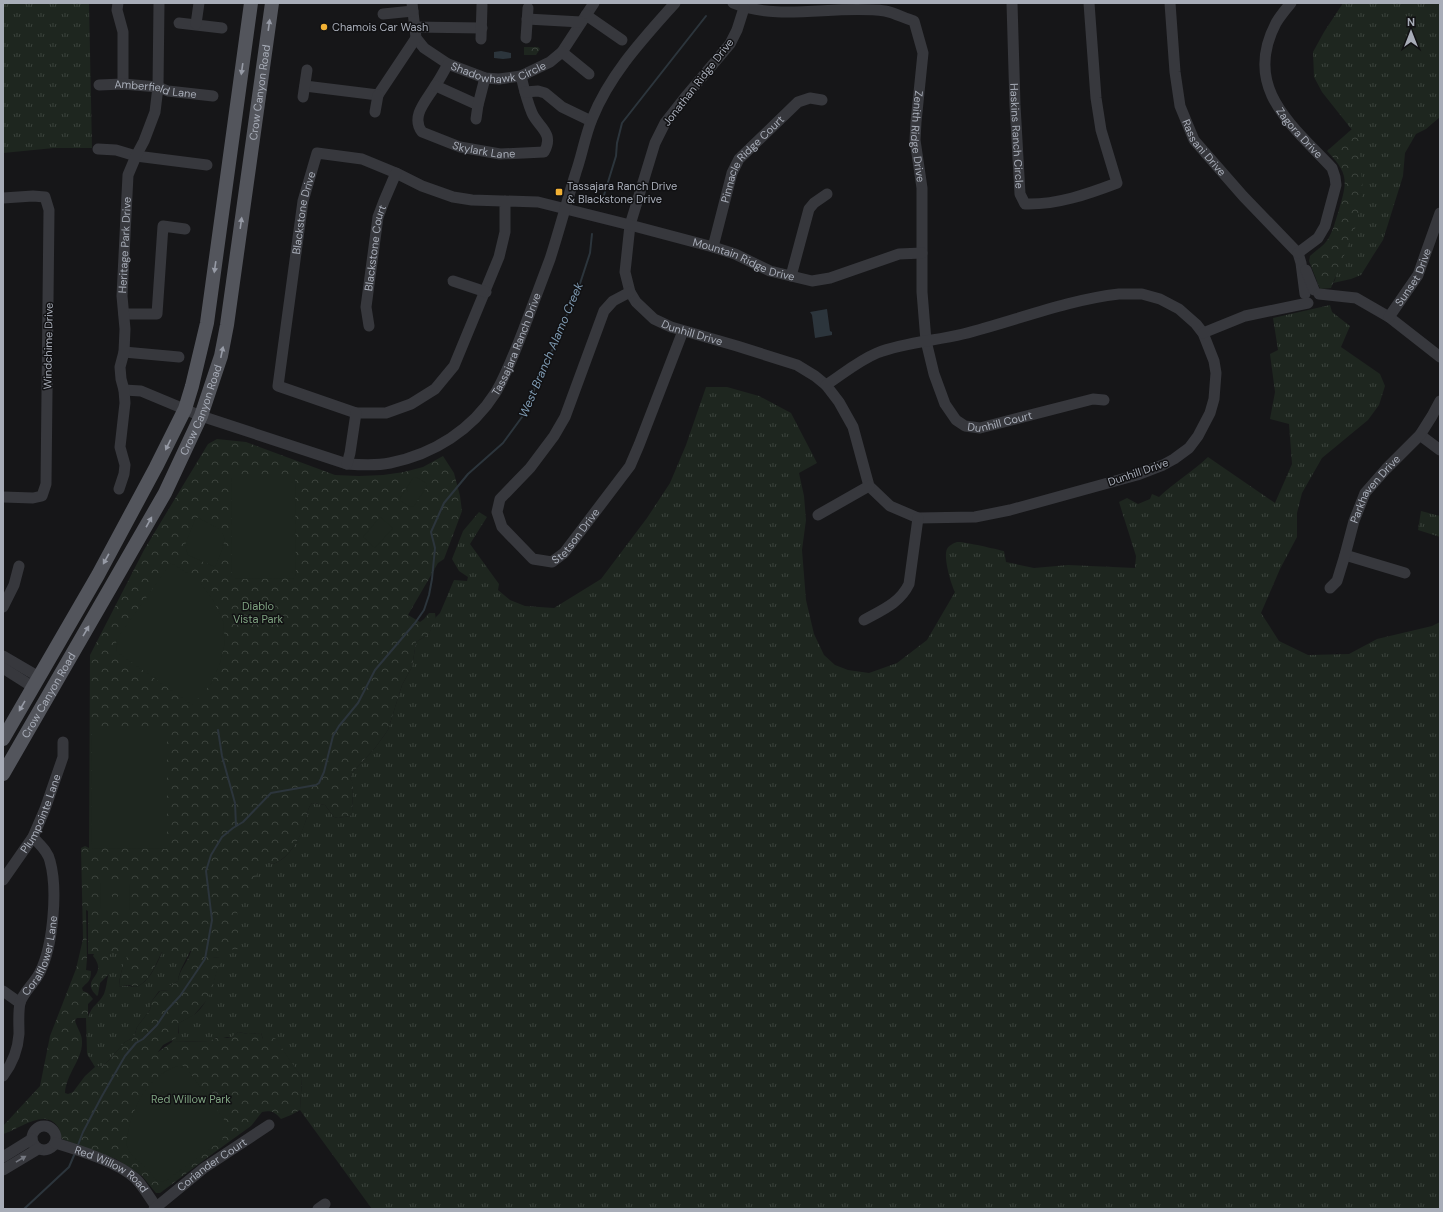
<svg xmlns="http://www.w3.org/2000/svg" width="1443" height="1212" viewBox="0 0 1443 1212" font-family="'DM Sans',sans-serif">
<defs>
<pattern id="grass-tufts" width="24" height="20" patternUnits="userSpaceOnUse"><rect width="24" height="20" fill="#1e261f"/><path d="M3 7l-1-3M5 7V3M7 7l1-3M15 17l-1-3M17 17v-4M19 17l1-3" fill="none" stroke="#3c433d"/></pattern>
<pattern id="forest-crowns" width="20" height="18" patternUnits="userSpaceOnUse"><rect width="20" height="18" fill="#1e261f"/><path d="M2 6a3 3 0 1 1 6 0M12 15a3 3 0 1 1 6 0" fill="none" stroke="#3c433d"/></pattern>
</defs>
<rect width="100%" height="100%" fill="#161618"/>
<g fill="url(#grass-tufts)">
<path d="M3 3H89L92 148H54L3 153Z"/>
<path d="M1343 3H1440V117L1426 129 1416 134 1405 153 1403 176 1383 240 1374 254 1361 275 1351 279 1333 283 1335 280 1360 163V140L1322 92 1314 77 1313 52 1324 32Z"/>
<path d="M1330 305 1332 312 1350 326 1341 347 1380 374 1385 386 1379 405 1368 420 1322 458 1302 493 1297 513V537L1280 569 1261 613 1279 641 1308 655 1349 654 1377 639 1432 626 1440 622V1209H372L300 1110 302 1078 275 1039H263L261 1033 248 1034 238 1032 232 1037H217L211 1041 172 1042 173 1038 179 1033V1023C184 1020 190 1017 195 1014 212 1000 214 978 220 958L211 957 213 954 224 949 225 927 272 843C272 850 269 855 268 862L273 864C291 858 300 837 306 820 309 813 306 810 312 803L325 805 334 817 338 818 350 816 352 813 353 784 350 778 352 773 375 748 388 730 402 685 412 667 416 642 429 634 436 617 440 613 454 580 467 581 468 577 459 571 452 559 463 531 479 512 487 517 470 544 499 584 498 590 510 600 525 606 554 608 601 579 647 518 670 483 686 445 706 387H727L759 396 791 413 817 463 799 473 804 496 806 520 802 550 806 600 814 634 824 655 835 665 848 670 869 673 897 663 927 640 955 592C951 584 943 557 947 549 948 546 954 543 957 542 962 541 996 549 1004 551L1006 562 1034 568 1068 565 1135 568 1136 556 1119 502 1127 498 1138 504 1150 499 1152 494 1159 497C1175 482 1192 472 1208 457L1275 503 1292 464 1289 424 1270 419 1275 392 1270 354 1278 350 1273 318Z"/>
<path d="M1421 511 1440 516V537L1418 530Z"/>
<path d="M149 926C135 945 120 962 119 987 128 984 133 988 138 986 152 980 158 959 165 947L192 946C188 959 179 968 178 981L169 986V990L159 991 151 1002 150 1010 137 1027 134 1037 125 1042 107 1062 102 1066 95 1067 87 1054 86 1018H88C91 1005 99 1004 104 994 106 989 107 981 108 976L109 974V955L112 949Z"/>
</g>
<g fill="url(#forest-crowns)" fill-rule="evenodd">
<path d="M524 47H538L540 49 536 55H524Z"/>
<path d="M1352 129 1360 140V163L1363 191 1356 226 1331 288 1320 289 1309 261 1310 256C1316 250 1323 247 1328 239 1333 231 1335 222 1338 213 1347 182 1350 175 1327 151Z"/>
<path d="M217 439 246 442 335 475 359 476 383 475 404 472 423 467 443 456 454 473 460 496 462 511 444 559 438 563 434 570 408 615 420 622 424 619 429 613H435L436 620 429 634 416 642 412 667 402 685 388 730 375 748 352 773 350 778 353 783 352 813 350 816 338 818 334 817 325 805 312 803C306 810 309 813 306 820 301 837 290 858 273 864L267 862 266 859 237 908 239 949C229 950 217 949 212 957L220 958 221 963 218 967 212 989 207 1000 194 1015 179 1023 178 1037 163 1045 158 1052 172 1042 210 1041 220 1036 227 1038 232 1037 238 1032 248 1034 261 1033 263 1039 275 1038 302 1078 300 1110 291 1115 281 1119C275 1112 271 1110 262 1112L251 1126 215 1152 160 1193H156L142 1176 116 1159 62 1139C59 1135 61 1131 58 1127 45 1107 18 1130 3 1134V1126L40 1086 50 1036 76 969 83 939 81 848 85 846 89 848 90 655 144 550 208 444ZM86 910 88 911V954H94L93 956C110 977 78 978 97 996L98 995 100 983 109 974 110 969 109 960 110 953H129C123 963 120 975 119 987 122 986 125 985 129 985 132 986 134 987 138 986 151 980 156 963 162 952L191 951C188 962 179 970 178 981L169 986V990L160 991 151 1002 150 1010 137 1027 134 1037 125 1042 107 1062 102 1066 95 1067 85 1076 73 1092 68 1094 65 1093C66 1074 83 1059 82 1041 82 1033 76 1027 75 1020L77 1018H88V1004L93 999 88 993 83 991 82 988C87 982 91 982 91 971L86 970 87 959Z"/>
</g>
<g fill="#1e261f">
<path d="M231 475H295L296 578 232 579Z"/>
<path d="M416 477 426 483 427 486 414 506 410 507 401 501 400 498 413 478Z"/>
<path d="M196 517C229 533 230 533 215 567L188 555 185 545Z"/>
<path d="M380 517 393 528 375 548 363 537Z"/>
<path d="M171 563 189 574 201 584 213 600 223 621 225 642 220 663 211 684 192 705 117 652 116 640Z"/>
<path d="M92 728H167V849L91 848Z"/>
<path d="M100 883H112V909H101Z"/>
<path d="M118 884H129L130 910H118Z"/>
<path d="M178 1066H185L225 1121 228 1126V1132L222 1137 223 1139 167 1180 160 1182C153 1179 152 1173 147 1169 141 1162 129 1156 127 1146 125 1141 128 1134 129 1128 135 1102 151 1074 178 1066Z"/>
</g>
<g fill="#2c353c">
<path d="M501 51 511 53V58L503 59 494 58V52Z"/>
<path d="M827 309 830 331 832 332V335L815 338 812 315 810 312Z"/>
</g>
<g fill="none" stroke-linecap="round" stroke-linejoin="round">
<g stroke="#2c353c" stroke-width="2">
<path d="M604 195 616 156 617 143 622 123 706 16"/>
<path d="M218 730 222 756 235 803 236 826"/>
<path d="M78 1145 83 1132 102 1096 125 1056 136 1043 143 1039 157 1025 167 1010 180 996 205 959 212 920 206 871 211 855 222 837 233 828 243 822 271 793 316 785 319 783 324 772 333 736 339 726 358 703 375 670 415 623 424 610 429 595 432 579 435 548 431 532 444 503 468 474 503 443 522 417 523 411 533 394 538 375 554 347 560 326 573 305 590 253 592 234"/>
<path d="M24 1209 69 1167 75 1153"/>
</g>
<g stroke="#37383d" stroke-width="11">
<path d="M118 3 117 10 123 32V84"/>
<path id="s1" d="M412 3 416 38 424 48 448 64 485 78 499 79 521 76 550 62 562 52 594 3"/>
<path id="s2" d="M733 3C779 22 836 4 885 11 895 13 904 18 914 21L923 53 916 122 915 140 922 188V292L926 341 934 374 945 404 956 420 965 426 980 428 1093 399 1104 400"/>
<path id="s3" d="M1012 3 1015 105 1020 194 1025 204C1057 205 1088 194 1117 183L1101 130 1096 98 1089 3"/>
<path id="s4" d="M1170 3 1175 72 1180 106 1194 140 1243 196 1298 253 1301 263 1305 294"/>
<path id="s5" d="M1291 3C1286 9 1280 16 1276 23 1242 88 1292 125 1332 168L1335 177 1336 185 1325 226 1318 238 1298 253"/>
<path id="s6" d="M744 8 737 30 730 44 687 95 665 123 655 143 630 225 625 272 630 292 636 302 654 319 671 327 737 346 797 365 815 376 826 385"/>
<path d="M383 14 413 11"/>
<path d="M586 15 622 40"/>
<path d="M527 19 581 22"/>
<path d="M179 23 222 28"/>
<path d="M196 24 199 3"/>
<path d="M414 27 482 28"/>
<path d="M526 38 528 8"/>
<path d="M481 39 482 5"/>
<path d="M562 52 589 74"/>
<path id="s7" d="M448 64C444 71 440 79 435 86 427 100 410 116 422 132L460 147 500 154 544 152C555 133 538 127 532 113 527 101 524 89 521 76"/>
<path id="s8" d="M99 85 123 84 158 87 168 91 213 96"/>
<path d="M305 86 378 95 416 38"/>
<path d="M436 86 478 105"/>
<path d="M525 92 538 91 545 93 562 107 591 121"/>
<path d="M303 97 307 70"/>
<path d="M375 112 378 95"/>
<path d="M476 119 478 105 485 78"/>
<path d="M98 149 116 150 136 156 207 165"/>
<path d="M3 198 33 196 45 197 49 210 46 484 42 496 33 498 3 497"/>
<path id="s9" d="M505 201V232L499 257 454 366 435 389 411 404 386 413H356L278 386 303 201 317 153 362 159 396 173 422 186 453 197 472 200 538 202 630 225 713 247 735 254 770 271 812 281 830 278 899 254 922 253"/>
<path id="s10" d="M713 247 732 173 739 159 798 102 810 98 822 100"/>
<path d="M1306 270 1314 290"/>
<path d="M791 276 809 209 814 203 827 194"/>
<path d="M453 281 486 292"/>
<path id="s11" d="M630 292 613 301 604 311 565 417 554 436 530 468 500 499 497 512 502 527 533 559 552 562 564 553 630 466 639 445 683 331"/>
<path d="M1119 294H1142L1160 299 1179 309 1196 324 1203 333 1214 361 1216 373 1214 399 1210 413 1198 436 1189 448 1174 459 1163 465 1137 475 1010 510 975 517 918 518 890 506 869 486 853 427 839 402 826 385C843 374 858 361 877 353 905 342 935 341 963 334 1015 321 1066 300 1119 294Z"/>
<path d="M1319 294 1356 298 1389 317 1440 357"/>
<path d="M124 314H157L163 226 185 229"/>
<path id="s12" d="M1389 317 1418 275 1440 213"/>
<path id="s13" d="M369 326 366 307 378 217 384 201 396 173"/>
<path d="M1203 333 1245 316 1308 303"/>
<path d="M124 352 179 357"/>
<path id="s14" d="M124 390 141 391 201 416 347 464C361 465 376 466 390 463 434 454 472 430 496 392 507 373 515 351 523 331 532 307 541 283 550 259 559 231 567 201 576 172 582 155 585 136 592 119 610 74 643 39 675 3"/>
<path d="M1420 435 1440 450"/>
<path d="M347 464 350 453 356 413"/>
<path id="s15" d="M119 489 124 474 125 465 120 447 125 403 124 390 121 379 120 367 124 352 125 329 122 296 128 175 136 156 144 141 155 112 158 87 159 3"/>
<path d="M818 515 869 486"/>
<path d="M1345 555 1405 573"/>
<path id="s16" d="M1330 588 1337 581 1345 555 1354 521 1365 493 1386 469 1420 435 1432 416 1440 401"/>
<path d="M3 607 14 585 19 566"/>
<path d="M864 620C882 610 900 603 909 584L918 518"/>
<path d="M3 656 39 677"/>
<path d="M3 668 33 687"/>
<path id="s17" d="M3 880 33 837 45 809 63 757V742"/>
<path d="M3 991 20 1003"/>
<path id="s18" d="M3 1076C12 1064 18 1049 19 1034 19 1024 18 1013 20 1003 23 992 35 983 40 972 53 946 58 890 50 861 48 851 39 844 33 837"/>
<circle cx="44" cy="1138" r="12"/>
<path id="s19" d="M55 1143C78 1150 118 1162 136 1179 144 1187 150 1199 158 1209"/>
<path d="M3 1157 32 1139"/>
<path d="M3 1170 38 1149"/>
<path id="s20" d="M154 1209 204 1168 269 1125"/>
<path d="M318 1209 325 1204"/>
</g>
<g stroke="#53555c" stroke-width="14">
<path d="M3 739 98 575 156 467 185 409 192 386 207 323 251 3"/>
<path id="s21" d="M3 774 165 493 201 416 221 356 227 325 272 3"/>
</g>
</g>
<defs><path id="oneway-solid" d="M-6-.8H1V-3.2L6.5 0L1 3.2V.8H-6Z"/></defs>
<g fill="#979ba6">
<use href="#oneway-solid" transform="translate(269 25) rotate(-82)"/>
<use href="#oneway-solid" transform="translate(242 69) rotate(98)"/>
<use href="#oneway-solid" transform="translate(241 223) rotate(-82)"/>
<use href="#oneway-solid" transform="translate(215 267) rotate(98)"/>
<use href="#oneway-solid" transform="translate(222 352) rotate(-78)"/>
<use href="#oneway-solid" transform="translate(168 445) rotate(116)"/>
<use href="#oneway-solid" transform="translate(149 522) rotate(-61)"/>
<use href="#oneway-solid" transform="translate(106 559) rotate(119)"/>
<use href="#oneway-solid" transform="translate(86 631) rotate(-60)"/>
<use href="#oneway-solid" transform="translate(22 706) rotate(120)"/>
</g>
<use fill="#757881" href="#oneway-solid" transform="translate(21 1159) rotate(-31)"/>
<g fill="#f2b134" stroke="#111113" stroke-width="1.5">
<circle cx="324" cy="27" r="4"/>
<rect x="555" y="188" width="8" height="8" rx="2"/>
</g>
<g text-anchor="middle" stroke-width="3" stroke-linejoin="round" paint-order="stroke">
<g font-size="11" fill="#a8adb8" stroke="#111113" text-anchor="start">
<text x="332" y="31">Chamois Car Wash</text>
<text x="567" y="190">Tassajara Ranch Drive<tspan x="567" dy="13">&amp; Blackstone Drive</tspan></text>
</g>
<g font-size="11" fill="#a8adb8" stroke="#111113">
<text dy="4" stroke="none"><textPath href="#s1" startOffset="130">Shadowhawk Circle</textPath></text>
<text transform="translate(698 82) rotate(-52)" y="4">Jonathan Ridge Drive</text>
<text dy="4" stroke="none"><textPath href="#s8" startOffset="57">Amberfield Lane</textPath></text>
<text dy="4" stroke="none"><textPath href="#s21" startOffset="739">Crow Canyon Road</textPath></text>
<text dy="4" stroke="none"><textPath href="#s5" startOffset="147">Zagora Drive</textPath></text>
<text dy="4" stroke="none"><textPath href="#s2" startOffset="301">Zenith Ridge Drive</textPath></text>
<text dy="4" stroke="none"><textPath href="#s3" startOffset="133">Haskins Ranch Circle</textPath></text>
<text dy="4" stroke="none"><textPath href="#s4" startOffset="152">Rassani Drive</textPath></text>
<text dy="4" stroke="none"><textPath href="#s7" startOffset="142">Skylark Lane</textPath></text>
<text dy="4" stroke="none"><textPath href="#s10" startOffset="99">Pinnacle Ridge Court</textPath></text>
<text dy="4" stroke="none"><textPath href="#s9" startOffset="547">Blackstone Drive</textPath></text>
<text dy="4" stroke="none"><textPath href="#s15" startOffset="247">Heritage Park Drive</textPath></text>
<text dy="4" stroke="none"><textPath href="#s13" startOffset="79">Blackstone Court</textPath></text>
<text dy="4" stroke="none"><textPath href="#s9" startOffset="1052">Mountain Ridge Drive</textPath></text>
<text dy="4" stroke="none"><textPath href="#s12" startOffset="47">Sunset Drive</textPath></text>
<text dy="4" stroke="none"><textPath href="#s6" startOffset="394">Dunhill Drive</textPath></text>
<text dy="4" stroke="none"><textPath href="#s14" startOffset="462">Tassajara Ranch Drive</textPath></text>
<text transform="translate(48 346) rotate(-89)" y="4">Windchime Drive</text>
<text dy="4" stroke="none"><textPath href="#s21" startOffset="415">Crow Canyon Road</textPath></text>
<text dy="4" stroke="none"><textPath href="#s2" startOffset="638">Dunhill Court</textPath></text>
<text transform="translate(1138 472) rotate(-19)" y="4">Dunhill Drive</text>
<text dy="4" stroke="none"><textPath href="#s16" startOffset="111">Parkhaven Drive</textPath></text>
<text dy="4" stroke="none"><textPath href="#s11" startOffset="379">Stetson Drive</textPath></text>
<text dy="4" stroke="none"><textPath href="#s21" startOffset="91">Crow Canyon Road</textPath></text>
<text dy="4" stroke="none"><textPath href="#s17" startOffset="77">Plumpointe Lane</textPath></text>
<text dy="4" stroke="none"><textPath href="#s18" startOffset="129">Coralflower Lane</textPath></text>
<text dy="4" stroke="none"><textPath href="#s20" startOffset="73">Coriander Court</textPath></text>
<text dy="4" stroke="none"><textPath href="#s19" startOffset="63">Red Willow Road</textPath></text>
</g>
<g font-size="11" fill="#7fa381" stroke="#111113">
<text x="258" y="610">Diablo<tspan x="258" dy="13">Vista Park</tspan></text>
<text x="191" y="1103">Red Willow Park</text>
</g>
<g font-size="12" font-style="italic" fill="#7f9bb3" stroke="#111113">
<text transform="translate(551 350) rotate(-67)" y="4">West Branch Alamo Creek</text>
</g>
</g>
<rect width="1443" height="1212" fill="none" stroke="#a8adb8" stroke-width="8"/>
<g transform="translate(1411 32)" stroke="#111113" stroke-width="3" paint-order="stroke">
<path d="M0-3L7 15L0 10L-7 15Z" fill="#a8adb8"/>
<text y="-6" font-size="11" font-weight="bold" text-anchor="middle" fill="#a8adb8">N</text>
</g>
</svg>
